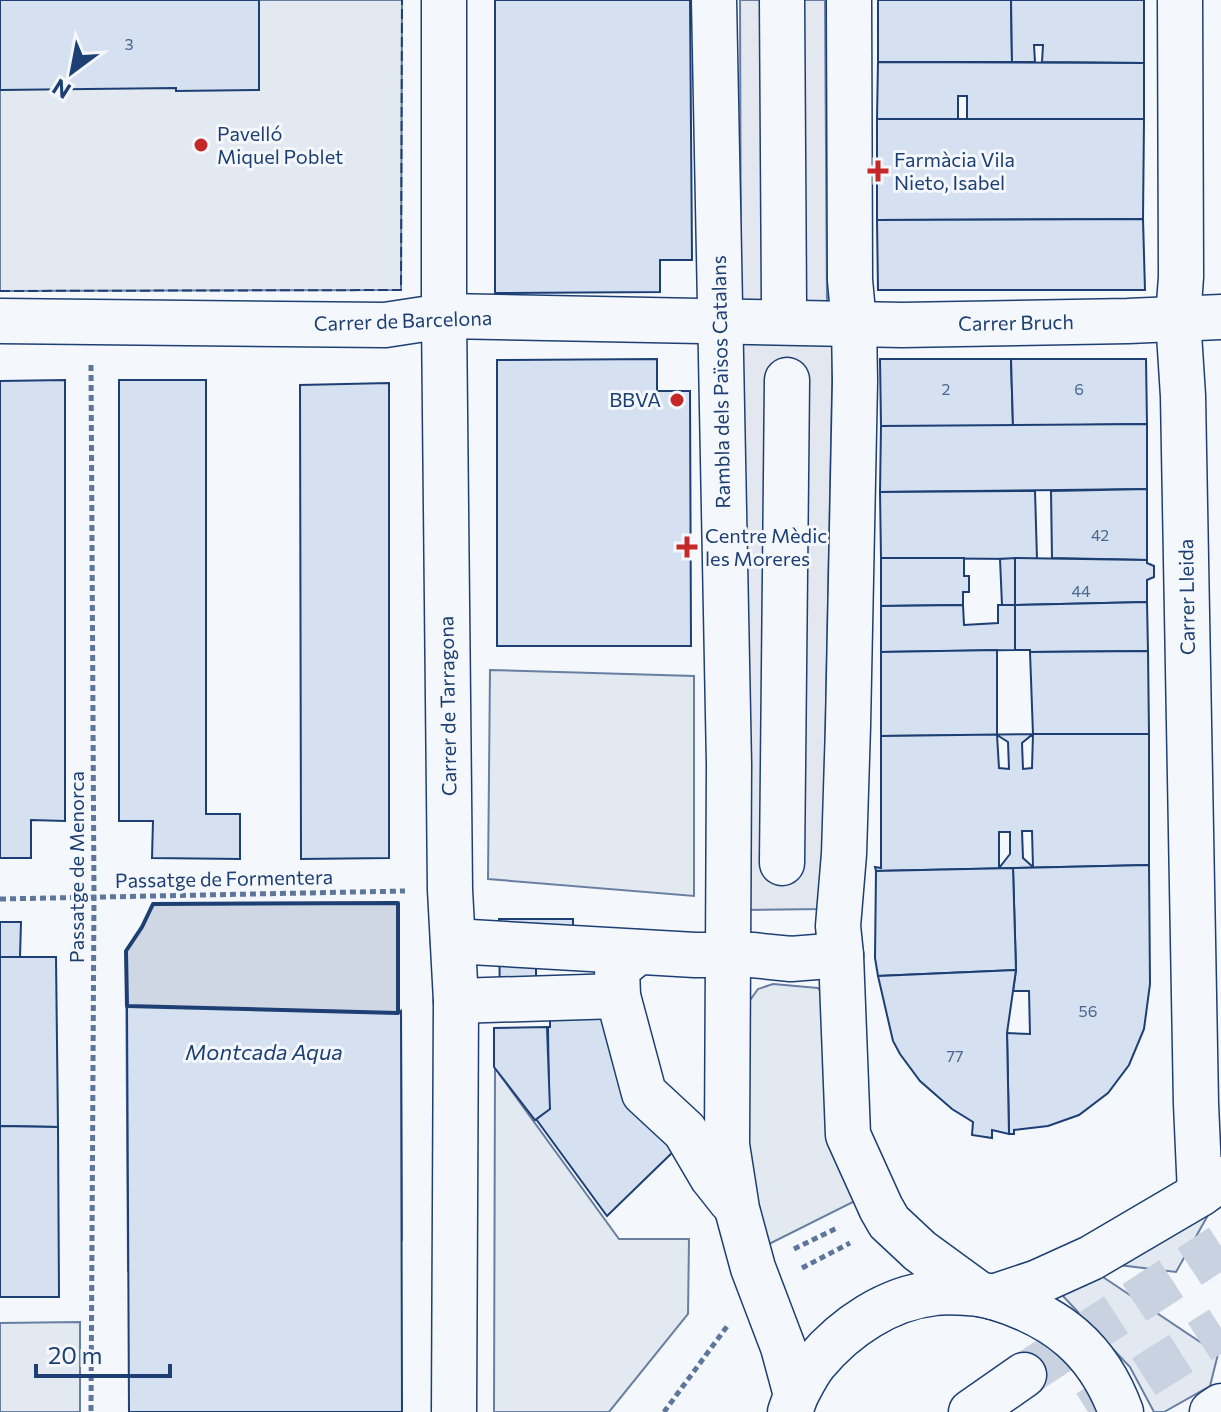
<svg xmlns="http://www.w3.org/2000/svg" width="1221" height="1412" viewBox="0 0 1221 1412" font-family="Commissioner,sans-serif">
<rect width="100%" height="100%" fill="#f4f7fb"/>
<g fill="#e3e9f0" stroke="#687fa3" stroke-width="2">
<path d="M0 0H402L401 290 0 291Z"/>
<path d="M490 670 694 676V896L488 879Z"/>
<path d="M773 984 818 988 826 997 855 1201 767 1245 751 1199 746 1144 748 1003 758 989Z"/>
<path d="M495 1068 619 1239H689L688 1314 609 1412H494Z"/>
<path d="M1216 1201 1176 1272 1119 1265Z"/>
<path d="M1097 1273 1218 1354 1210 1386 1164 1412H1154L1130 1367 1061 1294Z"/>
<path d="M80 1322V1412H0V1323Z"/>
</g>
<g fill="#e3e8f0" stroke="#687fa3" stroke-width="2">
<path d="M740 0H825L827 303H741Z"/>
<path d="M742 342H833L822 909 743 910Z"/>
</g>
<path fill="#cfd7e4" stroke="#687fa3" stroke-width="2" d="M398 903V1012L401 1011 402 1240H367L360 1272 128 1271 126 951 142 927 153 904Z"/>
<g fill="#d5e0f0" stroke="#1d3f73" stroke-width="2" fill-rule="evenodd">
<path d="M0 0H259V90L176 91V88L0 90Z"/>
<path d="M495 0H690L692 260H660V292L495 293Z"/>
<path d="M878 0H1011L1012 62H878Z"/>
<path d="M1011 0H1144V63L1042 62 1043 45H1034L1035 62H1012Z"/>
<path d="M878 62 1144 63V119H967V96H958V119H877Z"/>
<path d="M877 119H1144L1143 219 877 220Z"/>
<path d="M1143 219 1145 290H878L877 220Z"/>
<path d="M657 359V391H690L691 646H497V360Z"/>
<path d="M880 359H1011L1013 426H881Z"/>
<path d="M1011 359H1146L1147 424 1013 426Z"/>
<path d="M65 380V821L31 820V858H0V381Z"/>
<path d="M119 380H206V814H240V859L152 858 153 821H119Z"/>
<path d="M389 383V858L301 859 300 385Z"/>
<path d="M1147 424V489L880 492 881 426Z"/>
<path d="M1147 489V560L1052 558 1051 491Z"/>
<path d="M1035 491 1037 559 881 558 880 492Z"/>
<path d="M881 558H964V576H969V592H963V605L881 606Z"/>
<path d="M1015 558V605H1002L1000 559Z"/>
<path d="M1015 558 1147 560V563L1154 566V577L1147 580V602L1015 605Z"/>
<path d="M1147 602 1148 651 1030 652V650H1015V605Z"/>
<path d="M963 605 964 625 998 623V605H1015V650L881 652V606Z"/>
<path d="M997 650V735L881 736V652Z"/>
<path d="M1148 651 1149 734H1033L1030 652Z"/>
<path d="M1033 734H1149V865L876 871 875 867 881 868V736ZM1033 734 1032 768 1023 769 1022 743ZM997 735 1008 742 1009 769 999 768ZM1022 831H1032L1033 867 1023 858ZM999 832H1010V854L999 868Z"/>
<path d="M1149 865 1150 984 1144 1029 1129 1065 1108 1093 1079 1115 1048 1126 1014 1130V1134H1009L1007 1033 1030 1034 1029 991H1013L1016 970 1013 868Z"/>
<path d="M1013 868 1016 970 878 976 875 958 876 871Z"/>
<path d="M499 919H573V951H536V1013H500Z"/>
<path d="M0 922H21L20 957H0Z"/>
<path d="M0 957H56L58 1127 0 1126Z"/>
<path d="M1016 970 1007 1033 1009 1134 992 1130V1138L972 1135 973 1122 952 1109 920 1081 900 1054 893 1041 878 976Z"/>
<path d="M127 1006 398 1013 401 1011 402 1412H129Z"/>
<path d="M550 1018 617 1019 676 1149 607 1216 536 1119 549 1109 548 1027H550Z"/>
<path d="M547 1027 550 1109 535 1120 494 1067V1028Z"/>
<path d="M0 1126 58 1127 59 1297H0Z"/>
</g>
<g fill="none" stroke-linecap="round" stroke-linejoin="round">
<g stroke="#c9d2e0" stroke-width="44" stroke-dasharray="44 22" stroke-linecap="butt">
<path d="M1024 1375 1221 1246"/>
<path d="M1088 1412 1221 1328"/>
</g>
<g stroke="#1d3f73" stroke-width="47">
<g id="minor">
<path d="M444 0V316L450 890 456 1001 454 1412"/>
<path d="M714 0 729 765 727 1145 737 1209 753 1268 783 1347 796 1395 790 1412"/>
<path d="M782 0 784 303"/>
<path d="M849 0 850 280 854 324 855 381 848 726 844 854 838 926 841 955 848 1135 881 1208 889 1222 920 1251 979 1294 993 1297"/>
<path d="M1180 0 1181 277 1178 318 1183 396 1196 1104 1200 1194"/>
<path d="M0 321 385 325 444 316 902 325 1128 321 1221 317"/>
<path d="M782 863 787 380"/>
<path d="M453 941 695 955H752L791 959 841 955"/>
<path d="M638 952 617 969 618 996 644 1093 685 1131 712 1177 731 1201"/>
<path d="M456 1001 618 996"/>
</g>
</g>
<g stroke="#1d3f73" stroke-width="47">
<g id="major">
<path d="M993 1297 1038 1282 1091 1258 1200 1194 1221 1179"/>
<path d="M993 1297C1057 1316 1098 1349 1121 1412"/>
<path d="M796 1395C802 1384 807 1373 815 1363 845 1327 888 1298 935 1293 949 1291 965 1293 979 1294"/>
<path d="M1212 1412 1221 1406"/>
</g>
</g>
<g stroke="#1d3f73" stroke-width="47">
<path id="highway" d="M971 1412 1024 1375"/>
</g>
<g stroke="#5e769c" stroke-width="5" stroke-dasharray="6 4" stroke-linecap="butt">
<path d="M91 365 94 897 91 1412"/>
<path d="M0 899 405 891"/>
<path d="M794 1249 839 1227"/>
<path d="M802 1268 850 1243"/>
<path d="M664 1412 728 1325"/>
</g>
<use href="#minor" stroke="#f4f7fb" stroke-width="44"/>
<use href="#major" stroke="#f4f7fb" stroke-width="44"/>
<use href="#highway" stroke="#f4f7fb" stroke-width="44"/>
<path stroke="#1d3f73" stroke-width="2" stroke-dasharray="10 4" stroke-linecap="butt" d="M0 291 401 290 402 0"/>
<path stroke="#1d3f73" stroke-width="4" d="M398 903V1013L127 1006 126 951 142 927 153 904Z"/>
</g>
<g fill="#c62828" stroke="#f4f7fb" stroke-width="3">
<circle cx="201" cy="145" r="8"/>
<path d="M874 159h8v8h8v8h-8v8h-8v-8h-8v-8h8z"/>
<circle cx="677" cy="400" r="8"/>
<path d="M683 535h8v8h8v8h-8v8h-8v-8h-8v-8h8z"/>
</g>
<g text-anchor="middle" stroke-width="6" stroke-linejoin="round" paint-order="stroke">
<g font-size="16" fill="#4b6792">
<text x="129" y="50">3</text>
<text x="946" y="395">2</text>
<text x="1079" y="395">6</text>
<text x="1100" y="541">42</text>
<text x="1081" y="597">44</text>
<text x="1088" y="1017">56</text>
<text x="955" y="1062">77</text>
</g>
<g font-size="20" fill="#1d3f73" stroke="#f4f7fb" text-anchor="start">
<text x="217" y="141">Pavelló<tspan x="217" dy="23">Miquel Poblet</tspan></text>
<text x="894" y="167">Farmàcia Vila<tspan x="894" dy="23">Nieto, Isabel</tspan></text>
<text x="661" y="407" text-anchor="end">BBVA</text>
<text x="705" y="543">Centre Mèdic<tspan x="705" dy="23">les Moreres</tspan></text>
</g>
<g font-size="20" fill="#1d3f73" stroke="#f4f7fb">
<text transform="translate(403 321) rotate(-2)" y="7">Carrer de Barcelona</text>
<text transform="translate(1016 323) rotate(-1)" y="7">Carrer Bruch</text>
<text transform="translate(721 382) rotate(-91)" y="7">Rambla dels Països Catalans</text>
<text transform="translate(1187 597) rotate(-91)" y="7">Carrer Lleida</text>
<text transform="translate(448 706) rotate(-91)" y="7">Carrer de Tarragona</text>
<text transform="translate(77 867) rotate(-90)" y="7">Passatge de Menorca</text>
<text transform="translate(224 879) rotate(-1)" y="7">Passatge de Formentera</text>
</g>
<g font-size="22" font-style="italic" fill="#1d3f73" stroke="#f4f7fb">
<text x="264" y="1060">Montcada Aqua</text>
</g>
</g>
<g transform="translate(72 72) rotate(212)" stroke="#f4f7fb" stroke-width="6" paint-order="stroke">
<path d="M0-6L14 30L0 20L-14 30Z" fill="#1d3f73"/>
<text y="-12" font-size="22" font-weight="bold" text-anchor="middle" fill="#1d3f73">N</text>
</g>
<path d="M36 1364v12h134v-12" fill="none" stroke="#1d3f73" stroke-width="4"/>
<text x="48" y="1364" font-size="24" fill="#1d3f73" stroke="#f4f7fb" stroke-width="6" paint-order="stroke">20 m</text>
</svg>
